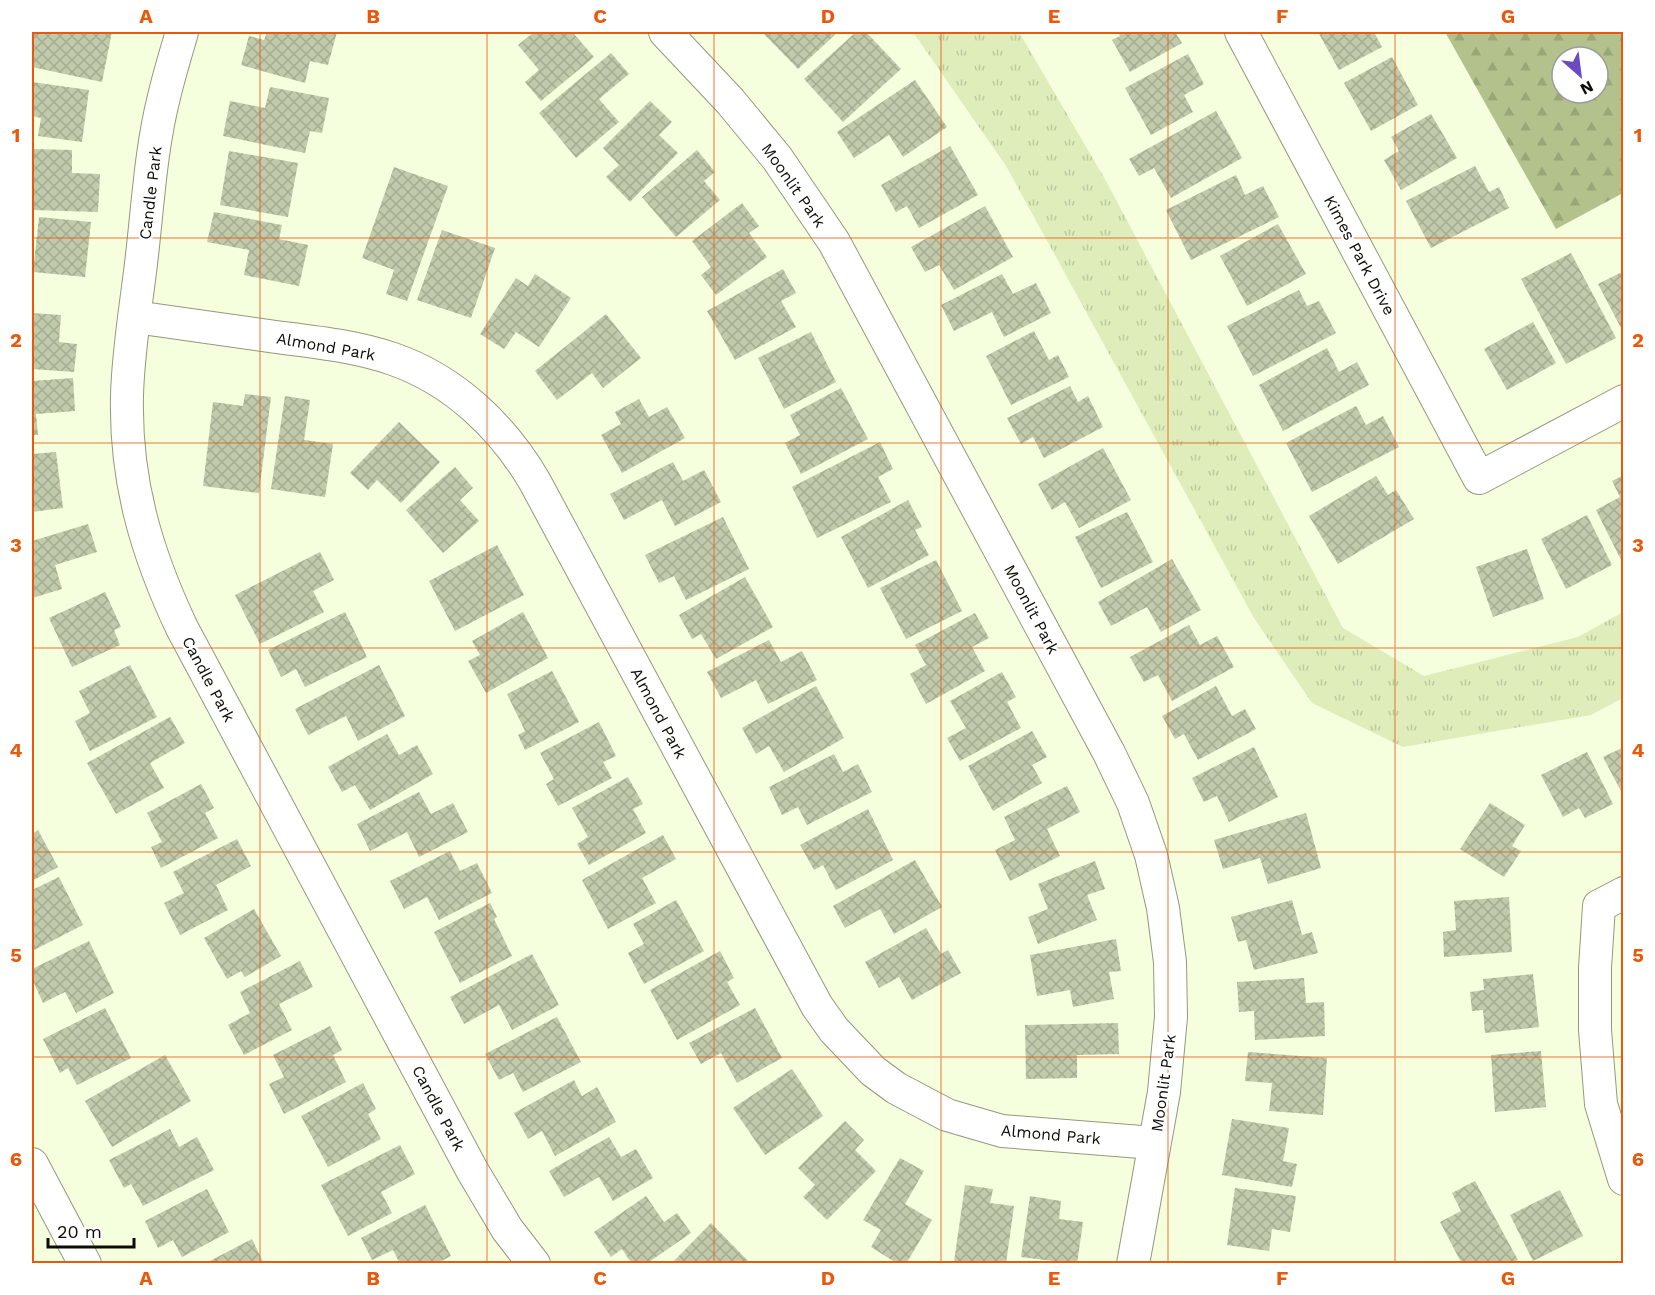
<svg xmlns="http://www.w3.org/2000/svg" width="1655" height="1295" viewBox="0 0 1655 1295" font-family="'Work Sans',sans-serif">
<defs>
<pattern id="grass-tufts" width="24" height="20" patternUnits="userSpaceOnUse" patternTransform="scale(1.5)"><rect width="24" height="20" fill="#deedba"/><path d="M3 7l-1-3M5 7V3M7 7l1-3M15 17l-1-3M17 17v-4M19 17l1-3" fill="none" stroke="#bdca9e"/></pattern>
<pattern id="forest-firs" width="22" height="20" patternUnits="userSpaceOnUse" patternTransform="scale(1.5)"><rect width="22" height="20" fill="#b3c28d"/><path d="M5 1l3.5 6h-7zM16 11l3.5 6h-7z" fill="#99a678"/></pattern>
<pattern id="building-cross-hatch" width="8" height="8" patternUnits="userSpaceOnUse" patternTransform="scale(1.5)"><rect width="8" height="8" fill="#c1caab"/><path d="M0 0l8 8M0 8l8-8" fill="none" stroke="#a4ac92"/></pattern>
</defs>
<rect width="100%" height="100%" fill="#f5ffde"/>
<path fill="url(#grass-tufts)" d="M913 32H1019L1106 181 1343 628 1424 676 1578 637 1623 612V698L1591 715 1403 747 1312 703 1254 618 1006 166Z"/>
<path fill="url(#forest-firs)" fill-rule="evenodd" d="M1445 32H1623V193L1556 229ZM1562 57H1598V93H1562Z"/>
<g fill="url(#building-cross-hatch)">
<path d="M32 32H112L102 82 32 67Z"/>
<path d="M267 32H337L328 65 310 61 305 83 241 65 249 36 264 40Z"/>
<path d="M534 32H577L574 34 594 57 541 101 525 82 539 70 518 45Z"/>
<path d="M762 32H838L798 69Z"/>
<path d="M856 32H866L901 69 843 122 804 79Z"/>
<path d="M1118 32H1175L1182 43 1130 72 1112 40 1120 36Z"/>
<path d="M1318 32H1374L1382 47 1339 70Z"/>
<path d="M611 53 629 74 599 99 619 122 576 158 539 113Z"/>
<path d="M1188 54 1204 84 1184 95 1193 112 1151 135 1125 88Z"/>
<path d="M1392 57 1418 105 1371 131 1344 83Z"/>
<path d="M915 80 947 127 903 157 889 135 854 158 837 132Z"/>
<path d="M32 82 89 90 82 142 38 136 41 118 32 116Z"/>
<path d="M270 87 329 98 322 133 310 131 305 153 223 136 230 101 265 108Z"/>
<path d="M650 101 672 122 659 135 678 153 630 202 606 177 619 165 603 148Z"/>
<path d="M1216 111 1242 158 1171 198 1154 168 1139 176 1129 159Z"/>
<path d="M1431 114 1457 158 1401 190 1384 160 1399 151 1391 137Z"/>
<path d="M950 146 978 195 919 228 907 206 896 212 881 185Z"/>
<path d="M32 149 72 150V173L100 174 98 212 32 210Z"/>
<path d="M697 150 715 172 704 181 720 200 676 237 642 197Z"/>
<path d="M229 151 298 163 288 217 220 205Z"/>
<path d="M1475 166 1489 192 1499 187 1509 208 1431 248 1406 201Z"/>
<path d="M394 167 448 186 407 301 386 294 394 270 362 258Z"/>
<path d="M1236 175 1245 195 1263 186 1279 217 1191 260 1166 210Z"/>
<path d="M742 203 759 226 749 233 767 257 716 295 701 275 711 267 692 241Z"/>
<path d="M985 206 1013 257 954 290 939 265 925 272 911 247Z"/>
<path d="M214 212 282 225 279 239 308 245 299 286 244 275 249 250 207 242Z"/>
<path d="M39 217 91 222 85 277 33 272Z"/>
<path d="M1278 224 1306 274 1247 306 1220 256Z"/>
<path d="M442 230 495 248 471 318 417 300Z"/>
<path d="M1571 253 1616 338 1566 364 1521 279Z"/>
<path d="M783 269 796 293 781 301 796 327 735 360 707 311Z"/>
<path d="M1624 271V327L1621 328 1598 284Z"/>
<path d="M535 274 571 298 539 347 516 332 504 349 480 334 516 278 528 286Z"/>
<path d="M1002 274 1013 294 1036 283 1051 313 1004 337 992 312 954 331 941 305Z"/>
<path d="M1299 290 1307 306 1319 301 1336 333 1253 376 1227 326Z"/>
<path d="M32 313 61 315 59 342 77 344 74 372 32 369Z"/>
<path d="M606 314 641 358 603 388 592 373 557 400 535 371Z"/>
<path d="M1533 322 1556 363 1507 390 1484 349Z"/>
<path d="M1034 331 1049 360 1058 355 1069 377 1011 405 986 356Z"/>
<path d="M811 332 836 382 784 409 758 358Z"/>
<path d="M1327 348 1339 372 1357 362 1369 385 1283 431 1259 385Z"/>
<path d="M73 378 75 411 36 414 38 435H32V381Z"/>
<path d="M1070 386 1078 402 1088 396 1103 427 1044 458 1033 437 1021 444 1007 418Z"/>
<path d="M841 388 868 439 801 474 785 443 800 435 790 415Z"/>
<path d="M245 394 271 397 259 493 203 486 213 402 243 406Z"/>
<path d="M285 396 310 400 304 440 333 444 325 497 271 489Z"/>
<path d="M639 399 649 417 667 407 685 438 622 473 601 435 621 424 615 412Z"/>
<path d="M1356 406 1366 425 1383 416 1399 447 1312 492 1286 443Z"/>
<path d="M399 422 440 462 401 503 377 480 368 490 350 473Z"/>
<path d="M880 442 893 469 878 477 891 502 817 538 792 487Z"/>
<path d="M1103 448 1131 500 1079 528 1065 502 1052 510 1038 484Z"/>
<path d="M56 452 63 508 32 512V454Z"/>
<path d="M673 462 683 481 704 470 721 502 675 526 662 500 624 520 610 494Z"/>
<path d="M455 467 473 488 460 500 479 521 443 553 406 510Z"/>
<path d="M1624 475V566L1596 510 1620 497 1612 481Z"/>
<path d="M1376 476 1388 495 1396 490 1414 519 1338 564 1309 516Z"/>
<path d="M908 500 922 527 915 530 929 555 868 588 841 537Z"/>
<path d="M1127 512 1153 562 1101 588 1075 537Z"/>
<path d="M1587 515 1612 565 1566 589 1541 539Z"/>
<path d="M723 517 749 569 686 600 674 576 659 583 645 555Z"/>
<path d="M88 524 97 552 55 565 62 589 32 598V541Z"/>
<path d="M497 545 524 595 455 631 429 581Z"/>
<path d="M1527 549 1544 599 1493 617 1476 567Z"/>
<path d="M320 552 334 580 313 591 324 612 260 644 235 595Z"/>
<path d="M1172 559 1201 610 1161 632 1147 607 1111 626 1098 602Z"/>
<path d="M936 560 962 611 906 639 880 588Z"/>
<path d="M745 577 773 627 716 659 701 634 692 639 679 615Z"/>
<path d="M105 592 121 627 114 630 120 645 72 667 49 618Z"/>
<path d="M345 612 367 657 305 687 296 669 281 677 268 650Z"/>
<path d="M523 612 548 658 486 693 468 661 480 655 472 641Z"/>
<path d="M975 613 989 638 972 647 985 671 926 704 910 674 926 665 915 645Z"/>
<path d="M1189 625 1200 645 1217 636 1234 667 1172 701 1158 675 1144 682 1130 657Z"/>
<path d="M769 640 781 662 802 651 817 680 768 704 756 680 721 698 707 672Z"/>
<path d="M130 665 157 717 90 751 75 721 90 713 79 691Z"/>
<path d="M379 665 405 716 358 741 346 716 308 735 295 709Z"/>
<path d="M552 671 579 722 525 750 518 735 525 731 507 694Z"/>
<path d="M1002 672 1016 697 1007 702 1021 728 960 761 947 738 966 728 950 701Z"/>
<path d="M816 686 844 738 784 772 769 746 756 754 742 728Z"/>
<path d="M1216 686 1232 716 1245 709 1256 729 1198 760 1184 734 1175 739 1162 716Z"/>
<path d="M170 717 185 743 150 763 164 788 116 814 87 763Z"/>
<path d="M599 722 616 756 603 762 612 778 558 806 546 784 554 779 540 753Z"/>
<path d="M1032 731 1047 757 1032 765 1042 783 993 811 968 766Z"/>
<path d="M387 734 399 755 417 745 433 774 370 810 355 785 342 792 328 767Z"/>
<path d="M1254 747 1278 797 1229 822 1217 796 1204 802 1192 778Z"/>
<path d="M1624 747V797L1603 757Z"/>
<path d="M1587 752 1613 804 1585 818 1579 808 1563 817 1541 775Z"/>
<path d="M834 754 843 772 858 764 872 792 807 825 798 807 782 815 769 787Z"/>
<path d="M628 777 643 804 633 809 646 833 589 865 577 844 588 837 572 808Z"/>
<path d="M201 784 214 808 205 813 218 838 161 868 151 847 162 842 147 813Z"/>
<path d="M1067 786 1080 812 1047 829 1060 856 1010 881 995 850 1015 840 1004 817Z"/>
<path d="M419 792 431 814 453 803 468 832 419 857 407 832 370 851 357 824Z"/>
<path d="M1490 803 1525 825 1512 846 1521 851 1504 877 1460 849Z"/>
<path d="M868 809 893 860 836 890 823 865 814 870 800 845Z"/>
<path d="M1306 813 1321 868 1268 884 1260 858 1223 869 1214 840Z"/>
<path d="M38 830 58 867 32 881V834Z"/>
<path d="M663 835 676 859 642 878 656 903 608 929 582 880Z"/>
<path d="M237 839 251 866 216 885 228 910 180 935 164 903 184 893 173 872Z"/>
<path d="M450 851 460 871 477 863 492 893 439 920 427 897 404 909 390 881Z"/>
<path d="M915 860 942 907 894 934 880 909 845 928 833 906Z"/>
<path d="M1095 861 1105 889 1087 895 1097 920 1038 944 1028 917 1048 909 1038 884Z"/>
<path d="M59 877 83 925 32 951V890Z"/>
<path d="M1509 897 1512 952 1444 957 1443 932 1456 930 1454 901Z"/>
<path d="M676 900 704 951 644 984 628 953 644 944 633 924Z"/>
<path d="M1292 900 1302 935 1312 932 1318 953 1254 970 1246 940 1238 942 1231 917Z"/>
<path d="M490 903 497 917 494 919 512 956 460 983 434 932Z"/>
<path d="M254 909 281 956 245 977 241 971 227 979 204 938Z"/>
<path d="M926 928 941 954 948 950 961 973 912 1000 899 977 879 988 865 962Z"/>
<path d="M1116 939 1121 971 1109 972 1114 999 1073 1007 1070 990 1037 996 1030 955Z"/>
<path d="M89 941 114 993 76 1013 65 992 43 1003 32 979V969Z"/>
<path d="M720 951 734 978 727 982 740 1005 677 1040 650 990Z"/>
<path d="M532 954 559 1005 512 1030 499 1005 464 1024 450 997Z"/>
<path d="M300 961 313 987 279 1004 292 1030 244 1055 228 1025 250 1013 240 992Z"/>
<path d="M1533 974 1539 1027 1485 1033 1483 1010 1472 1011 1470 992 1484 990 1483 979Z"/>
<path d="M1304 978 1306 1003 1324 1002 1325 1036 1255 1040 1254 1011 1239 1012 1237 982Z"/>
<path d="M105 1008 131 1058 77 1085 68 1068 60 1073 43 1039Z"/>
<path d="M755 1008 782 1058 737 1083 721 1053 701 1064 689 1043Z"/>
<path d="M557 1017 581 1062 523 1092 513 1073 499 1080 485 1054Z"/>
<path d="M1118 1023 1119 1054 1077 1055V1078L1026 1079 1025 1025Z"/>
<path d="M330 1026 342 1050 333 1055 346 1082 284 1114 269 1084 284 1077 273 1055Z"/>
<path d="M1541 1051 1546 1107 1495 1112 1491 1055Z"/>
<path d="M1248 1052 1327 1058 1323 1115 1269 1111 1272 1083 1245 1081Z"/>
<path d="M165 1055 191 1101 112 1147 85 1101Z"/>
<path d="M792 1069 823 1116 765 1155 733 1108Z"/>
<path d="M574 1080 582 1096 597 1087 616 1122 555 1156 542 1131 528 1139 514 1113Z"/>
<path d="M363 1083 376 1109 368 1114 381 1139 328 1167 301 1116Z"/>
<path d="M1232 1119 1289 1128 1283 1161 1297 1164 1292 1187 1222 1175Z"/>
<path d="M845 1121 864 1140 855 1150 876 1171 827 1220 803 1197 815 1185 798 1168Z"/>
<path d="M170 1129 179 1147 197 1137 214 1170 143 1206 131 1184 124 1188 109 1160Z"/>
<path d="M609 1137 621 1157 636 1149 653 1178 613 1201 599 1177 564 1197 549 1171Z"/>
<path d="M400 1145 415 1174 381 1192 392 1213 348 1236 321 1185Z"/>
<path d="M900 1158 924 1171 905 1204 932 1220 906 1264H898L871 1247 881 1230 863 1220Z"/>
<path d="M1475 1181 1518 1260 1511 1264H1462L1440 1222 1461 1211 1452 1193Z"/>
<path d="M965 1185 993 1189 990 1203 1014 1206 1006 1264 954 1262Z"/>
<path d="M1235 1188 1296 1196 1290 1232 1272 1229 1269 1251 1227 1245Z"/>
<path d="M207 1189 229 1232 182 1257 173 1240 158 1248 145 1221Z"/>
<path d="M1560 1190 1583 1236 1533 1261 1510 1215Z"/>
<path d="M646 1196 664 1222 677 1213 691 1233 646 1264H632L622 1249 611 1257 594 1232Z"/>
<path d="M1030 1196 1061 1201 1059 1219 1083 1222 1077 1264 1021 1257Z"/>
<path d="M425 1205 451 1256 436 1264H400L393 1250 372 1260 361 1238Z"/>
<path d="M711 1223 751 1264H671Z"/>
<path d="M252 1239 264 1264H204Z"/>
</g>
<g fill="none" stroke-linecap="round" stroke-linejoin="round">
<g stroke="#919a7c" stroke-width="34">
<g id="minor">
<path d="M182 32C176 53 169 75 164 97 151 148 148 203 142 255 137 301 128 349 127 396 125 480 146 552 182 628L472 1170 507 1229 534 1264"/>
<path d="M665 32 730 101 777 158 834 242 1109 753 1133 803 1151 855 1163 908 1170 962 1171 1017 1164 1092 1133 1264"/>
<path d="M1241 32 1479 478 1624 401"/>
<path d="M135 317C182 324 229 330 276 337 315 342 355 346 393 359 454 380 503 427 535 482L817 1006 834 1030 873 1071 896 1088 947 1115 1002 1131 1154 1143"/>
<path d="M1624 893 1599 906 1595 968V1030L1601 1104 1624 1179"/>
<path d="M32 1164 85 1264"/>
</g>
</g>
<use href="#minor" stroke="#fff" stroke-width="32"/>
</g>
<path fill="none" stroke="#e8590c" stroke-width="1.5" stroke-opacity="0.55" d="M260 32V1264M487 32V1264M714 32V1264M941 32V1264M1168 32V1264M1395 32V1264M32 238H1624M32 443H1624M32 648H1624M32 852H1624M32 1057H1624"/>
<g text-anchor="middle" stroke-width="5" stroke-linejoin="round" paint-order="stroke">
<g font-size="16" fill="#0a0d04" stroke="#fff">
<text transform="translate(794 185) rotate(55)" y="6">Moonlit Park</text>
<text transform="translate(150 193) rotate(-83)" y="6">Candle Park</text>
<text transform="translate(1360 255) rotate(62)" y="6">Kimes Park Drive</text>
<text transform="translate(326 346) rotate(10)" y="6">Almond Park</text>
<text transform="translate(1032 609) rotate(62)" y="6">Moonlit Park</text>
<text transform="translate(209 679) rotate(62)" y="6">Candle Park</text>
<text transform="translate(659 713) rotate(62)" y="6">Almond Park</text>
<text transform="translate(1163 1083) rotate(-82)" y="6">Moonlit Park</text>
<text transform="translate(439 1108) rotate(62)" y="6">Candle Park</text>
<text transform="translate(1051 1134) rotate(5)" y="6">Almond Park</text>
</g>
</g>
<rect width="1655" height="1295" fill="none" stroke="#ffffff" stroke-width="66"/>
<g transform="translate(1580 75) rotate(152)"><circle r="28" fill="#ffffff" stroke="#9d9e9b" stroke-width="1.5"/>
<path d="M0-4.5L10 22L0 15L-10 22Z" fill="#6a49c2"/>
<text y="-9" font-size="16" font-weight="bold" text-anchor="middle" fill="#0a0d04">N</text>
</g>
<path d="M48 1238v9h86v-9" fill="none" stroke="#0a0d04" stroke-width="3"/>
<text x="57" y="1238" font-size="18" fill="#0a0d04" stroke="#ffffff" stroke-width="4.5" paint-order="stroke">20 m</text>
<rect x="33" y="33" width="1589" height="1229" fill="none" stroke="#e8590c" stroke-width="2"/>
<g font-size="20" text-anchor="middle" font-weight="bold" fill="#e8590c">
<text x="146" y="23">A</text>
<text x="373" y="23">B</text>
<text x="600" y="23">C</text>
<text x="828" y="23">D</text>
<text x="1054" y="23">E</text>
<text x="1282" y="23">F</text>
<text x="1508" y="23">G</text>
<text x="16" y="142">1</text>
<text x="1638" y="142">1</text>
<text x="16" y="347">2</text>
<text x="1638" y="347">2</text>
<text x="16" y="552">3</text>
<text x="1638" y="552">3</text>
<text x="16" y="757">4</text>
<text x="1638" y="757">4</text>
<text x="16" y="962">5</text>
<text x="1638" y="962">5</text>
<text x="16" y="1166">6</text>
<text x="1638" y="1166">6</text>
<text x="146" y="1285">A</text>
<text x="373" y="1285">B</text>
<text x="600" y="1285">C</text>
<text x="828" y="1285">D</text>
<text x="1054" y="1285">E</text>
<text x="1282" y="1285">F</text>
<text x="1508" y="1285">G</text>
</g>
</svg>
